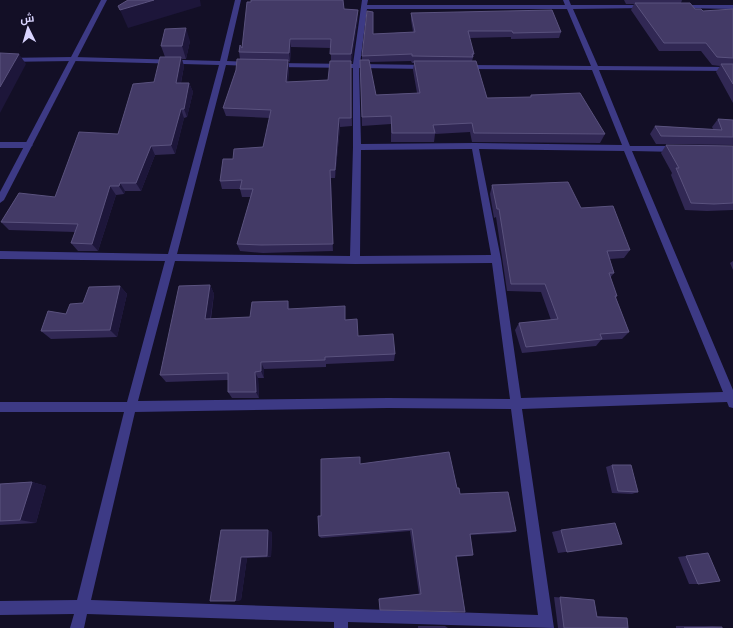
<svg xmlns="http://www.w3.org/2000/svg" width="733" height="628" viewBox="0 0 733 628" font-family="'Nunito Sans',Cairo,sans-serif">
<rect width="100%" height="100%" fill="#130f26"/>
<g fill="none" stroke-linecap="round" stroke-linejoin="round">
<g fill="#3d3a85" fill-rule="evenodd">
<path d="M235 0H241L227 61 250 62 253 64 250 66 226 65 177 254 350 256 353 147V68L276 67 273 65 276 63 353 64 362 0H368L367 5H565L563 0H569L571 5H645L648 7 647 8 573 9 598 66 733 67V71L599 70 630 146H677L681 149 677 152 632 151 733 390V408L729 407 727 402 522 409 554 628 348 622V628H334V622L87 614 84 628H70L74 614 0 615V601L77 600 124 412H0V402H127L165 261 0 259V251L168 254 219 65 74 61 0 62V58L74 57 220 61ZM367 9H567L591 66 464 65 461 67 464 69 592 70 622 145 475 143 361 144 359 68 426 69 429 67 426 65 360 64ZM472 149 491 255 360 256 361 150ZM479 149 624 151 723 392 521 398 501 259ZM175 261 355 264 492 263 510 399 388 398 138 401ZM388 408 511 409 538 615 91 600 135 412Z"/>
<path d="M681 5H733V9L679 8 678 7Z"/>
<path d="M0 142H29L33 145 29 148H0Z"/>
</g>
<path fill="#3d3a85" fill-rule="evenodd" d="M101 0H107L4 200 0 203V192Z"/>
</g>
<g fill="#312854" fill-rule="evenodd">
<path d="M624 0H682L681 3 695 9 703 11 733 9V103L716 72 720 66 712 65 701 51H659L631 10 634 4H626Z"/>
<path d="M251 2 344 9 358 10V18L351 62 352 126 340 127 335 178H331L333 251 263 253 240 251 237 244 251 197H242L240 189H222L220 181 233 159 263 147 270 118 226 116 223 108 240 59 239 52 242 48ZM291 47 331 48V61L328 80 288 82 289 68 288 61 290 62Z"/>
<path d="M411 13 561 32 559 38 511 39V37L469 38 474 54 472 61 487 98 530 97 531 95 605 134 600 143 472 142 470 132 435 134 434 142H391V124L362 126 360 60H362V56L373 34 413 32 411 20ZM411 61 412 63H414L413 70 417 93 376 95 369 62Z"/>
<path d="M190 41 186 59H182L184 66 181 83H189L193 92 187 117 184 118 175 154 155 155 141 191H125L124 194 116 195 98 251H78L71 243 75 232 9 230 1 222 55 197 118 134 154 82 165 57 161 46Z"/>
<path d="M718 119 733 120V145L656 144 650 134 655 126 713 129 712 127Z"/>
<path d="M666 145 733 146V210L707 211 685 210 671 175 672 173 661 153Z"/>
<path d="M492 185 581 208 630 250 624 258 610 259 614 273 610 278 617 296 616 298 629 332 622 339 601 340 596 346 522 353 515 330 519 323 551 320 541 292 507 291 496 217 494 218 490 194Z"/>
<path d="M733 261V270L730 263Z"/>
<path d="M210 285 214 294 211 319 250 317 290 309 346 320 358 336 395 354 394 361 326 364V367L264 369V378H258L259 398H232L228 392V380L166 382 160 375Z"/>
<path d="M120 286 127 294 117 337 51 339 41 331 66 314 83 303Z"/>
<path d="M360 464 457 488 460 494 516 531 510 533 470 535 473 555 469 556 457 557 465 612 380 610 379 598 419 594 410 531 321 538 319 536 321 516Z"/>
<path d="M612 465 638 492 632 494 612 493 606 467Z"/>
<path d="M32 482 46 486 36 523 0 525V484Z"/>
<path d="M221 530 272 532 271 557 247 558 241 600 235 601Z"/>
<path d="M561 530 622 544 558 553 552 532Z"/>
<path d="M708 553 698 584H689L678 557Z"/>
<path d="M554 597 594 600 597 616 618 617 627 618 628 628H558Z"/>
<path d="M418 626H445L448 628H418Z"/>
<path d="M676 626H713L722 627V628H676Z"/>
</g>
<g fill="#1d163a">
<path d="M154 0H200L201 6 128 28 120 10Z"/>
<path d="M358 10V18L352 62 351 54Z"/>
<path d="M186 28 190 41 186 59 182 46Z"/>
<path d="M290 39 291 47 290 62 289 53Z"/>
<path d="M19 54 26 64 0 113V87Z"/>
<path d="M181 57 184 66 179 92 176 83Z"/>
<path d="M288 60 289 68 287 90 286 82Z"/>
<path d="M189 83 193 92 187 117 184 109Z"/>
<path d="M181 109 184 118 175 154 171 145Z"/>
<path d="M339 118 340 127 335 178V170Z"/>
<path d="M151 146 155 155 141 191 136 183Z"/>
<path d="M330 170 331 178 333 251V244Z"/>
<path d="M120 183 125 191 124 194 119 186Z"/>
<path d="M110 186 116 195 98 251 92 244Z"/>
<path d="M210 285 214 294 209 326 205 319Z"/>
<path d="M120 286 127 294 117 337 110 330Z"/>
<path d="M288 301 290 309H288Z"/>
<path d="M261 362 264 369V378L261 371Z"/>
<path d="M255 372 258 378 259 398 256 392Z"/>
<path d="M32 482 46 486 36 523 20 520Z"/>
<path d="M268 530 272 532 271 557 267 556Z"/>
<path d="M241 557 247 558 241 600 235 601Z"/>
</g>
<g fill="#433a66" stroke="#5a527e">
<path d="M128 0H154L120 10 118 6Z"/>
<path d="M251 0H343L344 9 358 10 351 54H330L331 39H290L289 53 239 52 240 45 242 48 247 2H251Z"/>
<path d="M635 3H690L695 9H701L703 11 733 9V58L717 57 706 43H664Z"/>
<path d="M552 10 561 32 513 33 512 31H468L474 54H472L473 57 412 56V54L362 56 367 11 373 12V34L415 32 411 13Z"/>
<path d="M186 28 182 46H161L165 29Z"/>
<path d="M0 53 19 54 0 87Z"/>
<path d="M160 57H181L176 83H189L184 109H181L171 145 151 146 136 183H120L119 186H110L92 244 71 243 78 224 1 222 19 193 55 197 79 132 118 134 133 84 154 82Z"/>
<path d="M237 59 288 60 286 82 328 80 330 61H351V118H339L335 170H330L333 244 261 245 237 244 253 189H240L242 180 220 181 223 159H233L234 149 263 147 271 110 223 108 236 70Z"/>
<path d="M360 60H369L376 95 420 93 414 61H476L487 98 531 97V95L580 93 605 134 474 133 472 123 433 125 435 133H392L391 116 362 117Z"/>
<path d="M721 64H733V84Z"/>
<path d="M718 119 733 120V137L661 136 655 126 722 130Z"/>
<path d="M666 145 733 146V203L714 204 691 203 676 168H679Z"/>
<path d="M568 182 581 208 613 206 630 250 607 251 614 273H609L617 296H615L629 332 600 334 602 339 526 347 519 323 558 319 545 284H511L499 209H497L492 185Z"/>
<path d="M210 285 205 319 250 317 252 302 288 301V309L345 306V320L357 319 358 336 393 334 395 354 325 357V360L261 362V371L255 372 256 392H228V373L160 375 179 286Z"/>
<path d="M120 286 110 330 41 331 48 311 66 314 70 304 83 303 89 287Z"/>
<path d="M449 452 457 488H459L460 494 508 492 516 531 470 534 473 555 456 556 465 612 380 610 379 599 421 594 412 529 319 536 318 516H321V459L360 457V464Z"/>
<path d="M612 465H631L638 492 618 491Z"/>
<path d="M32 482 20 520 0 521V484Z"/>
<path d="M615 523 622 544 567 552 561 530Z"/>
<path d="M221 530H268L267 556 241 557 235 601H210Z"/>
<path d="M708 553 720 581 698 584 686 556Z"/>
<path d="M560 597 594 600 597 617 627 618 628 628H564Z"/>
<path d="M722 627V628H684Z"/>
</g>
<g transform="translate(28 28) rotate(355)" stroke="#130f26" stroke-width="3" paint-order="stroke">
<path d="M0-3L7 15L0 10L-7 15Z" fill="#d9d4ff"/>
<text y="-6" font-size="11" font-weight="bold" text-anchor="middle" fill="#d9d4ff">ش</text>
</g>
</svg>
